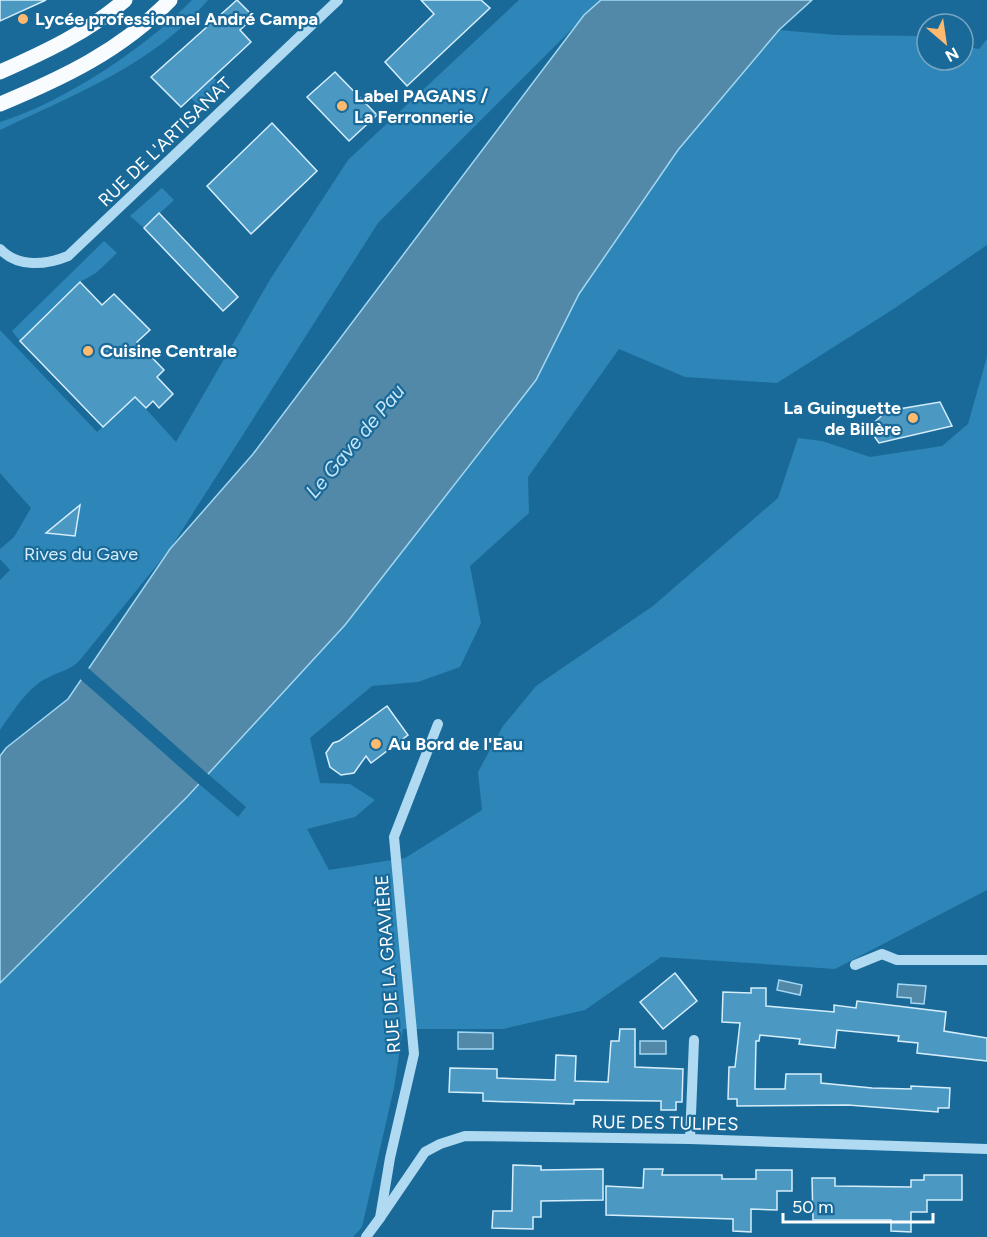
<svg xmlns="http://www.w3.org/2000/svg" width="987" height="1237" viewBox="0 0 987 1237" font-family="Figtree,sans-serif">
<rect width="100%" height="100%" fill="#1a6a99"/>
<g fill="#2d86b7">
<path d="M192 0H208C155 64 73 95 0 130V122C66 101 144 49 192 0Z"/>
<path d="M519 0H601L378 223 170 549 80 660C69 671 60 671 47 678 27 688 13 712 0 730V580L10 570 0 559V549L14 537 31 508 0 473V330L97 432 135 397 176 442 271 278 348 160Z"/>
<path d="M779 30 836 35 921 36 927 37V60H963V46L979 49 987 39V245L892 310 777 383 685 377 619 349 528 477 529 513 470 566 481 623 460 667 418 682 372 686 310 738 320 783 350 784 375 800 355 817 307 829 329 870 405 858 482 810 478 772 503 726 536 686 653 606 778 498 798 438 822 441 870 457 942 446 968 424 987 357V890L835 969 661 957 585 1010 503 1029H403L394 1088 362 1227 353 1237H0V983L199 784 238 817 246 807 208 774 345 625 536 380 579 294 678 150Z"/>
<path d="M212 76 223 86 201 108 190 97Z"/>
<path d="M162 188 174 200 144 228 130 216Z"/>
<path d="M104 241 117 253 96 273 80 282 20 341 12 331Z"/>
</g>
<g fill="#5389a8" stroke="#a2d7f3" stroke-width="1.5">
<path d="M601 0H812L779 30 678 150 579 294 536 380 345 625 187 797 0 983V756L6 748 68 699 170 549 253 454 584 15Z"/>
<path d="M779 980 802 985 800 995 777 990Z"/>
<path d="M898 984 926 986 924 1004 911 1003V998L897 997Z"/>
<path d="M458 1032 493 1033V1049H458Z"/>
<rect x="640" y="1041" width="26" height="13"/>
</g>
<path fill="#1a6a99" d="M87 667 210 776 201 786 79 678Z"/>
<g fill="#4b98c3" stroke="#d6eefc" stroke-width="1.5">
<path d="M0 0H46L0 21Z"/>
<path d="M237 0 254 17 240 30 251 42 181 107 151 77Z"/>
<path d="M421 0H481L490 8 407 86 385 62 434 14Z"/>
<path d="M335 72 377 115 349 141 307 97Z"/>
<path d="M272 123 317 171 251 234 207 186Z"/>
<path d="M159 213 238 297 223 311 144 228Z"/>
<path d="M80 282 102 305 114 294 150 330 137 342 164 370 157 377 173 394 159 408 153 401 146 408 135 397 103 427 20 341Z"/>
<path d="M940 402 952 426 879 443 868 428 887 411Z"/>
<path d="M80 505 75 536 46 533Z"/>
<path d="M387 706 408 735 371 763 366 756 354 773 341 775 330 767 326 753 333 743 339 741Z"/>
<path d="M675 973 697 1001 663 1029 640 1002Z"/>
<path d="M751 988H766V1006L834 1012V1005L856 1008 857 1001 946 1012 944 1031 987 1038V1061L917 1053 918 1043 898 1041 899 1036 837 1030 835 1048 799 1044 800 1039 760 1035 759 1041H756L755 1089H785L786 1074H821V1083L872 1088 911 1089V1086L950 1088 949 1108H938V1112L848 1105 737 1106V1099H728L729 1067H735L740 1023 722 1022 723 992 751 993Z"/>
<path d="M620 1029H635V1067L683 1069 682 1102H676V1110H661V1101L574 1100V1104L483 1101V1093L449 1092 450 1068 497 1069V1078L555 1080 556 1055 576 1056 575 1081 608 1082 611 1041H619Z"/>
<path d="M513 1165 541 1166V1170L603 1169V1200L541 1201V1217H533V1229L492 1228 493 1211H512Z"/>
<path d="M644 1169H663L662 1175H722V1179H756V1170H792V1191H777V1210L751 1209V1232L733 1231V1219L606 1215V1186L643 1188Z"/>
<path d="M924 1175H962V1200H927V1212H911V1232L891 1231V1220H813L812 1178H835V1186L911 1187V1180H924Z"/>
</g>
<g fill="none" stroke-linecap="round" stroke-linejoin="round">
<g stroke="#afdaf1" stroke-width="10">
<path d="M0 249C18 268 46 265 68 256L338 0"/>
<path d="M855 965 882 954 897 960H987"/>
<path d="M690 1139 694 1040"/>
<path d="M380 1218 425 1152 440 1144 465 1136 690 1139 987 1149"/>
<path d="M366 1237 380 1218 390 1158 414 1054 394 837 438 724"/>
</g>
<g stroke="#f9fcff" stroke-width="15">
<path d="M0 72C45 52 88 32 125 0"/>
<path d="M0 104C63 78 122 50 170 0"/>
</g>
</g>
<g fill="#ffba6f" stroke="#1a6a99" stroke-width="2">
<circle cx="23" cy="19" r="6"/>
<circle cx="342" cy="106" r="6"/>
<circle cx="88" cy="351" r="6"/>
<circle cx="913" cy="418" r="6"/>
<circle cx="376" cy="744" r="6"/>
</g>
<g text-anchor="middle" stroke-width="4.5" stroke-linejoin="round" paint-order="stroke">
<g font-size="18" font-weight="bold" fill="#fff" stroke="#1a6a99" text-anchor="start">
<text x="35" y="25">Lycée professionnel André Campa</text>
<text x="354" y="102">Label PAGANS /<tspan x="354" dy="21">La Ferronnerie</tspan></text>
<text x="100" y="357">Cuisine Centrale</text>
<text x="901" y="414" text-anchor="end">La Guinguette<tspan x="901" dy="21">de Billère</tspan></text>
<text x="388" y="750">Au Bord de l'Eau</text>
</g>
<g font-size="18" fill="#fff" stroke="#1a6a99">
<text transform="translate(165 142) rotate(-44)" y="6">RUE DE L'ARTISANAT</text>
<text transform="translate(388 964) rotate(-94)" y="6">RUE DE LA GRAVIÈRE</text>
<text transform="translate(665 1123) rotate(1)" y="6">RUE DES TULIPES</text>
</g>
<g font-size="18" fill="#d6eefc" stroke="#1a6a99">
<text x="81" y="560">Rives du Gave</text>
</g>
<g font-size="20" font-style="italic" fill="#c6e6f8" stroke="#1a6a99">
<text transform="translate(355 441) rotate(-50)" y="7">Le Gave de Pau</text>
</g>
</g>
<g transform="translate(945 42) rotate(151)"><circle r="28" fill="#1a6a99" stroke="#76a6c2" stroke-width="1.5"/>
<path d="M0-4.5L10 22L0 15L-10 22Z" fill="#ffba6f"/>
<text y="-9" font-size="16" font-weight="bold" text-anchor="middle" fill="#ffffff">N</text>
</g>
<path d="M783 1213v9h150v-9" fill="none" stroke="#ffffff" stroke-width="3"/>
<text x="792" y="1213" font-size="18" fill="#ffffff" stroke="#1a6a99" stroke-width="4.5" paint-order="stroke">50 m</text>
</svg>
